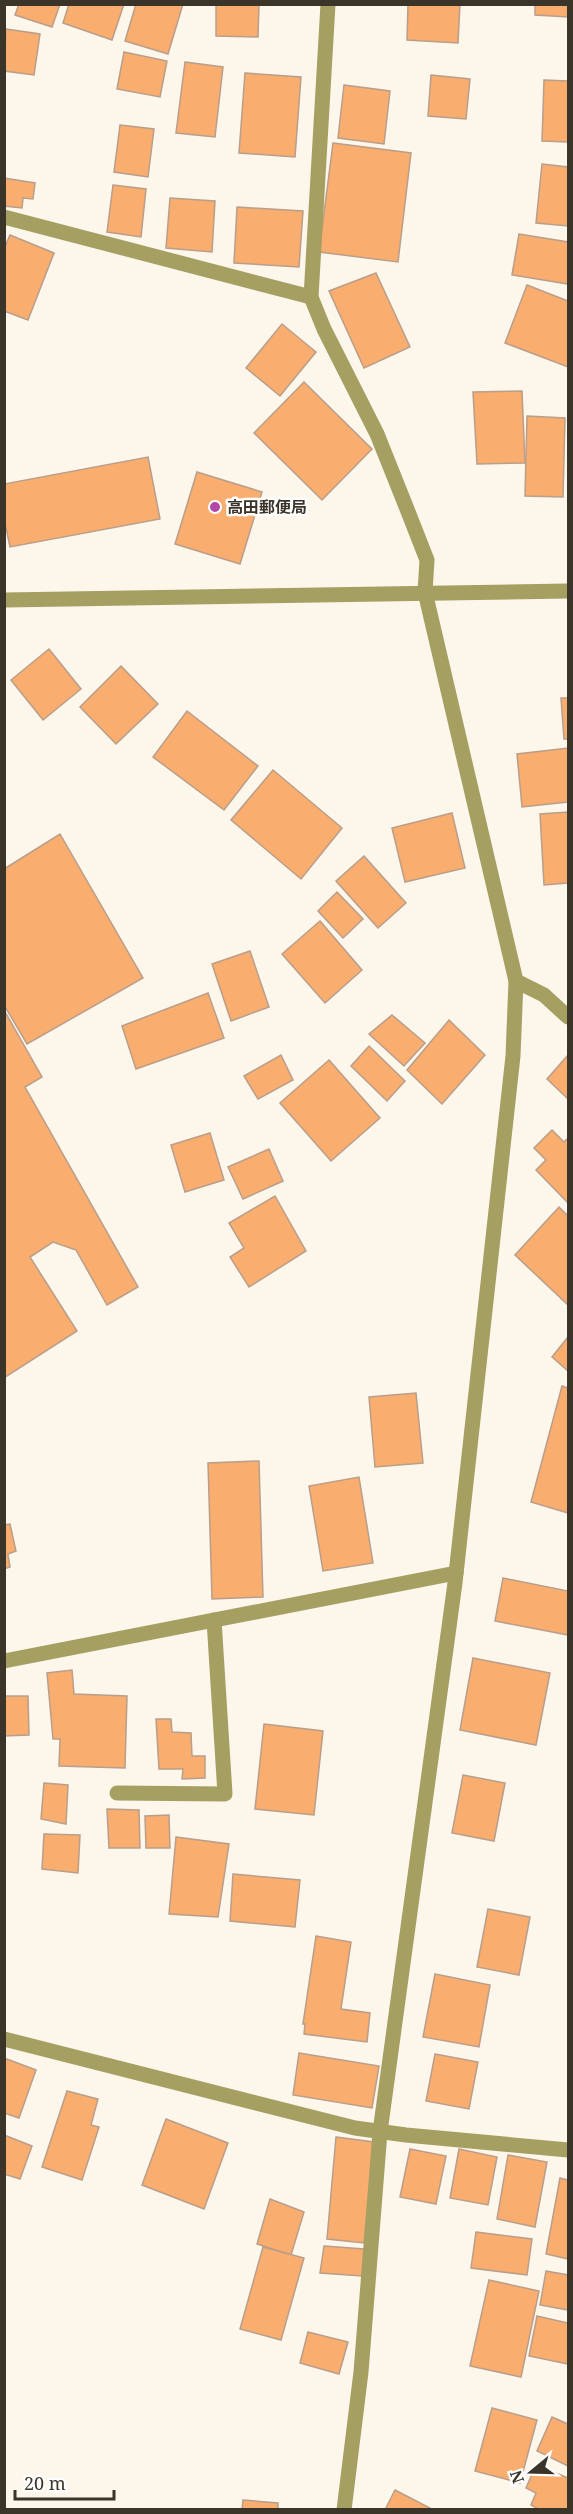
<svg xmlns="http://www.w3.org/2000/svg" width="573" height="2514" viewBox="0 0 573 2514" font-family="'Noto Serif','Noto Sans JP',serif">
<rect width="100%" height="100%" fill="#fdf6eb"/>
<g fill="#f9ad6e" stroke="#b99e8a" stroke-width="1.5">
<path d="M19 4H60L52 27 15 15Z"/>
<path d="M69 4H124L112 40 63 23Z"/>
<path d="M136 4H183L168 54 125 41Z"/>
<path d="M216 4H259L258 37 216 36Z"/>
<path d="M408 4H460L458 43 407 40Z"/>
<path d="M535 4H568V17L535 15Z"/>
<path d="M6 29 40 34 34 75 4 71Z"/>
<path d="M124 52 167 61 160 97 117 89Z"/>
<path d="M185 62 223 67 215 137 176 133Z"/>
<path d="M245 73 301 77 295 157 239 153Z"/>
<path d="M431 75 470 79 466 119 428 116Z"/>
<path d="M544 80 568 81V142L542 141Z"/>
<path d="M344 85 390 91 384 144 338 138Z"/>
<path d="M120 125 154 129 148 177 114 172Z"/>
<path d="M333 143 411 153 398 262 319 252Z"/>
<path d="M542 164 568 167V226L536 223Z"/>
<path d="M4 178 35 183 33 199 23 198 22 208 4 206Z"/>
<path d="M113 185 146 189 141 237 107 232Z"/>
<path d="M170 198 215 201 212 252 166 248Z"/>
<path d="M237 207 303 211 299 267 234 263Z"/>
<path d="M519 234 568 242V284L512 275Z"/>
<path d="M10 235 54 253 28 320 4 311V249Z"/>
<path d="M376 273 410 347 364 368 329 291Z"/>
<path d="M527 285 568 301V367L505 343Z"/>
<path d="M282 324 316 352 280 396 246 368Z"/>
<path d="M304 382 372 449 322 500 254 433Z"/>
<path d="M522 391 525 463 477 464 473 392Z"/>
<path d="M527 416 565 418 563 497 525 496Z"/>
<path d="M148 457 160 519 10 547 4 519V484Z"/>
<path d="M197 472 262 492 240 564 175 544Z"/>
<path d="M49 649 81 689 43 720 11 680Z"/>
<path d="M121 666 158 704 116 744 80 707Z"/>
<path d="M561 698H568V739H564Z"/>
<path d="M187 711 258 766 224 810 153 757Z"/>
<path d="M568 748V802L522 807 517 754Z"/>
<path d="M273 770 342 828 301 879 231 820Z"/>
<path d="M568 812V883L544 885 540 814Z"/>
<path d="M452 813 465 868 405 882 392 828Z"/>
<path d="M60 834 143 978 27 1044 4 1005V869Z"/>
<path d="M364 856 406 903 378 928 336 881Z"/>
<path d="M337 892 363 919 343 938 318 911Z"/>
<path d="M320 921 362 970 325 1003 282 954Z"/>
<path d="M250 951 269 1007 231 1021 212 964Z"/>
<path d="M208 993 224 1038 136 1069 122 1026Z"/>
<path d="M4 1010 42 1077 25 1087 138 1287 107 1305 76 1250 53 1242 30 1257 77 1331 4 1378Z"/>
<path d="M392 1015 425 1043 404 1066 369 1034Z"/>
<path d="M449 1020 485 1055 442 1104 407 1070Z"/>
<path d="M369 1046 405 1081 387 1101 351 1066Z"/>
<path d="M281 1055 293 1080 258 1099 244 1076Z"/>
<path d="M568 1055V1099L547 1079Z"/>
<path d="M329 1060 380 1118 331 1161 280 1103Z"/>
<path d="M552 1130 564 1142 568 1138V1203L536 1170 546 1160 534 1148Z"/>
<path d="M210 1133 224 1180 185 1192 171 1145Z"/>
<path d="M269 1149 283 1181 243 1199 228 1167Z"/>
<path d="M275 1196 306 1251 249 1287 230 1257 244 1248 229 1223Z"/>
<path d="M559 1207 568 1216V1305L515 1255Z"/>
<path d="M568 1337V1371L552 1357Z"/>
<path d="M562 1386 568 1388V1513L531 1502Z"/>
<path d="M416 1393 423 1463 375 1467 369 1397Z"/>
<path d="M259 1461 263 1597 212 1599 208 1463Z"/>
<path d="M359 1477 373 1563 323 1571 309 1486Z"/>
<path d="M10 1524 16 1551 8 1554 10 1567 4 1569V1525Z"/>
<path d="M503 1578 568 1591V1635L495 1621Z"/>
<path d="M473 1658 550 1673 536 1745 460 1730Z"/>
<path d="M72 1670 74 1694 127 1696 125 1768 59 1766 60 1739H53L47 1673Z"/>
<path d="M4 1696H28L29 1735 4 1736Z"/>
<path d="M156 1719H171L172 1732 191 1733 192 1756H205V1778L182 1779 183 1769H159Z"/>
<path d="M264 1724 323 1731 314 1815 255 1809Z"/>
<path d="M463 1775 505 1783 494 1841 452 1833Z"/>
<path d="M44 1783 68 1785 66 1824 41 1819Z"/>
<path d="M107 1809 139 1810 140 1848H109Z"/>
<path d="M169 1815 170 1848H146L145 1816Z"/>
<path d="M44 1834 80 1835 78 1873 42 1869Z"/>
<path d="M176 1837 229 1844 218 1917 169 1914Z"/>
<path d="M233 1874 300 1880 295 1927 230 1921Z"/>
<path d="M488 1909 530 1917 519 1975 477 1967Z"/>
<path d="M316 1936 351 1942 341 2009 370 2013 367 2042 304 2034 305 2024H303Z"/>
<path d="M435 1974 490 1985 479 2047 423 2037Z"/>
<path d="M299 2053 379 2066 372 2108 293 2095Z"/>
<path d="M435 2054 478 2062 469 2109 426 2101Z"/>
<path d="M4 2058 36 2070 19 2118 4 2113Z"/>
<path d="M67 2091 98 2099 91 2125 99 2127 82 2180 42 2167Z"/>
<path d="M166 2119 228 2143 204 2209 142 2185Z"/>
<path d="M4 2135 32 2146 20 2179 4 2174Z"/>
<path d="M336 2137 374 2142 364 2243 327 2239Z"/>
<path d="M410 2149 446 2156 436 2204 400 2197Z"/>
<path d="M459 2149 497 2157 488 2205 450 2198Z"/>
<path d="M508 2155 547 2162 535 2227 497 2219Z"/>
<path d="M560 2178 568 2180V2259L546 2254Z"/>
<path d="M270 2199 304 2212 291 2255 257 2244Z"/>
<path d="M476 2232 532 2239 527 2275 471 2268Z"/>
<path d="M324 2246 364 2249 362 2276 320 2273Z"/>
<path d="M263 2247 304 2258 281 2340 240 2329Z"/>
<path d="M546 2271 568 2275V2310L540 2305Z"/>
<path d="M489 2280 539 2291 521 2377 470 2366Z"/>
<path d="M537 2316 568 2323V2364L529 2356Z"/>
<path d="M308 2332 348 2342 339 2374 300 2363Z"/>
<path d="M492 2408 537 2420 520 2483 475 2471Z"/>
<path d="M552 2417 568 2424V2466L537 2451Z"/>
<path d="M536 2465 568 2478V2510H540L531 2505 536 2493 526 2488Z"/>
<path d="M395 2490 430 2508 429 2510H385Z"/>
<path d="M243 2500 278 2503V2510H242Z"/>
</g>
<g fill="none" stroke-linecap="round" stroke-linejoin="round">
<g stroke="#a59f62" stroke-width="15">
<path d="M328 4 311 297 324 329 377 434 407 509 427 560 425 592"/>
<path d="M4 217 311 297"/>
<path d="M516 981 544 995 568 1017"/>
<path d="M4 1661 456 1573"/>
<path d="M117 1793 225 1794 214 1620"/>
<path d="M4 2039 355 2128 406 2135 568 2150"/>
</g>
<g stroke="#a59f62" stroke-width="15">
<path d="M4 600 568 591"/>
<path d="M344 2510 361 2372 380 2132 455 1583 513 1056 516 981 425 592"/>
</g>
</g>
<circle fill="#b347a7" stroke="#fff" stroke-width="2" cx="215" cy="507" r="6"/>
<g text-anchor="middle" stroke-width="5" stroke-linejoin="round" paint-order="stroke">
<g font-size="16" font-weight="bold" fill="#3b3429" stroke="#fff" text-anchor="start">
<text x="227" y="513">高田郵便局</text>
</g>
</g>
<rect width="573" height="2514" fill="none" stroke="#3b3429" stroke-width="12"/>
<g transform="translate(531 2472) rotate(251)" stroke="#ffffff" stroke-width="4.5" paint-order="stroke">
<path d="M0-4.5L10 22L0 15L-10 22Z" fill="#3b3429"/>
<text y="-9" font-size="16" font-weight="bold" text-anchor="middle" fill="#3b3429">N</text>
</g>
<path d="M15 2490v9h99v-9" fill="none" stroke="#3b3429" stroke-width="3"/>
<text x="24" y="2490" font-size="18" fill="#3b3429" stroke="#ffffff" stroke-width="4.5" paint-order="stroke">20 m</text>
</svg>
